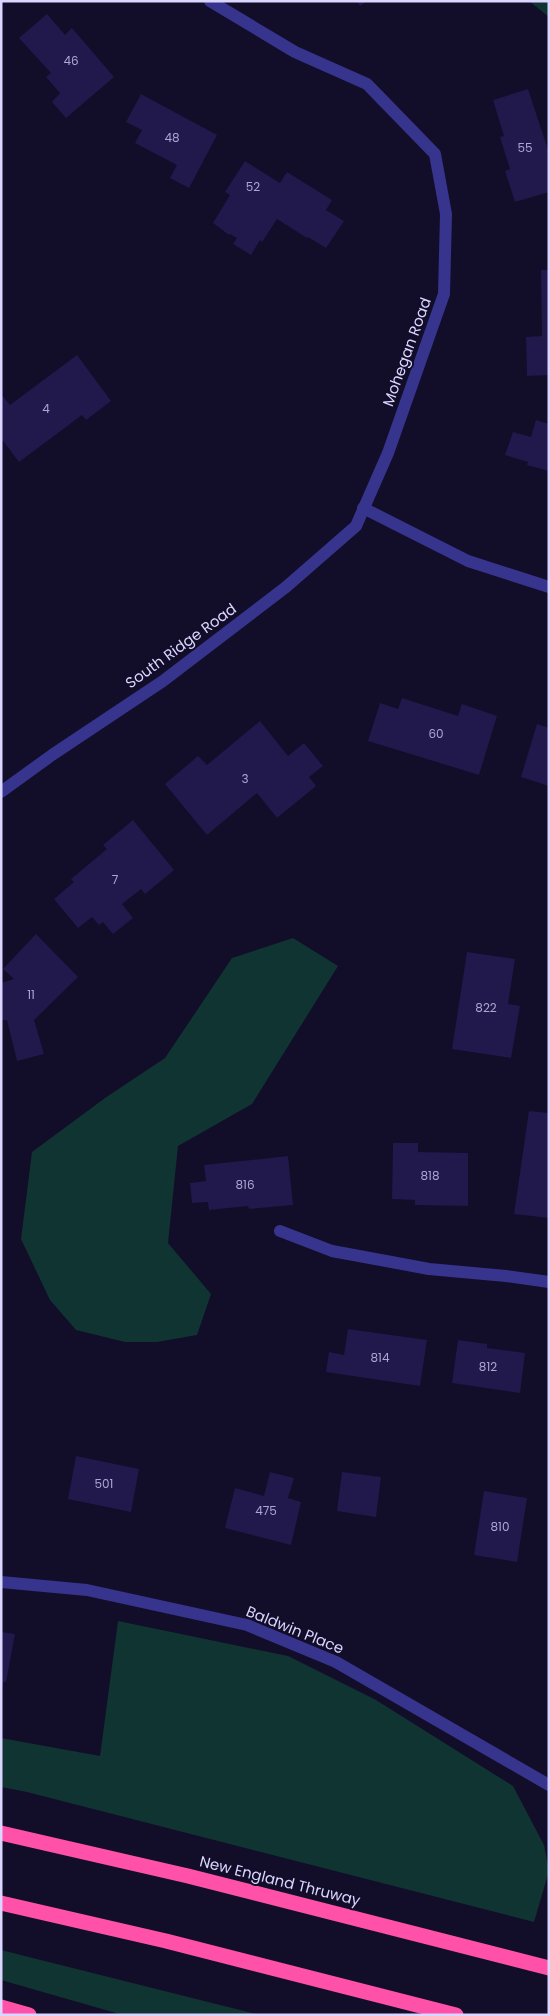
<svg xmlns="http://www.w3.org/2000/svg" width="550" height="2016" viewBox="0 0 550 2016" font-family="Poppins,sans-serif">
<rect width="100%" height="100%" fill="#120d29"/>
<g fill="#103432">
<path d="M529 1H549V17Z"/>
<path d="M293 938 338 966 252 1104 178 1146 168 1243 211 1294 197 1335 157 1342H125L76 1330 50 1300 21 1239 32 1152 105 1098 165 1058 232 958Z"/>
<path d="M118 1621 288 1656 376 1700 513 1786 544 1845 549 1871 534 1922 27 1792 1 1787V1738L100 1756Z"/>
<path d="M1 1950 260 2015H123L1 1980Z"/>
</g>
<g fill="#21184c">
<path d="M357 1H367L360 6Z"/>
<path d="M47 14 65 35 72 28 114 77 66 118 52 102 60 93 46 77 51 73 19 38Z"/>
<path d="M528 89 549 153V192L515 202 505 171 510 169 500 137 504 136 493 100Z"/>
<path d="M141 94 217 135 189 188 170 178 177 165 135 143 142 130 126 122Z"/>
<path d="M245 161 280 183 287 172 332 200 326 210 344 221 326 248 308 237 307 238 277 219 262 242 260 240 251 255 233 244 237 238 230 234 229 235 213 223 230 195 225 192Z"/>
<path d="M541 270H549V375L527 376 526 337 542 336Z"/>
<path d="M77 355 111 401 86 420 82 415 19 462 1 438V394L10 405Z"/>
<path d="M536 420 549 424V471L527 465 528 462 505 455 513 432 531 437Z"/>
<path d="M402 698 458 716 462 704 497 716 479 775 368 741 380 703 398 709Z"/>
<path d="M260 721 288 756 304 743 323 766 309 777 316 786 277 818 257 793 207 835 165 784 198 756 207 765Z"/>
<path d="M537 724 549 728V786L521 777Z"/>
<path d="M133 820 174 870 145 894 141 889 122 904 133 918 113 934 103 922 99 925 92 917 78 928 54 899 74 882 71 879 107 849 103 845Z"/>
<path d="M36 934 78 977 34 1020 44 1054 17 1061 7 1020H2L1 1019V983L14 979 3 969Z"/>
<path d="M467 952 515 959 508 1004 520 1006 511 1058 452 1049Z"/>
<path d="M529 1111 549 1113V1218L514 1214Z"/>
<path d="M393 1143H418V1152L468 1153V1206L415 1205V1200L392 1199Z"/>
<path d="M288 1156 293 1205 249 1209 248 1206 209 1210 208 1202 192 1203 190 1183 206 1181 204 1165Z"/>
<path d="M348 1329 427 1340 420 1386 326 1372 329 1352 344 1355Z"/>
<path d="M458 1340 487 1344V1348L525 1353 520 1393 452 1383Z"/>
<path d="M76 1456 139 1469 131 1512 68 1499Z"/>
<path d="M270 1472 294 1478 288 1498 301 1502 291 1545 225 1528 235 1488 264 1496Z"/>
<path d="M342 1472 381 1477 376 1517 337 1511Z"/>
<path d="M484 1491 527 1498 517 1562 474 1555Z"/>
<path d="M1 1632 15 1634 6 1682H3L2 1687Z"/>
</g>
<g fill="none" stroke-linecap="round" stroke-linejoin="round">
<g stroke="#36348d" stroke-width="12">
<path d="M363 508 468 561 549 587"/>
<path d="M1 792 52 755 163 681 286 587 356 526 388 453 444 294 446 214 435 154 367 84 295 52 210 1"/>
<path d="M280 1231 332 1251 429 1269 506 1276 549 1282"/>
<path d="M1 1582 87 1590 247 1625 336 1662 549 1785"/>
</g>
<g stroke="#ff51a7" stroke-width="15">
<path d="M1 1833 188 1876 549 1968"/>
<path d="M1 1903 166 1941 456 2015"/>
<path d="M1 2007 29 2015"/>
</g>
</g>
<g text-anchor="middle" stroke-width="4" stroke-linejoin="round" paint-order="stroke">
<g font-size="12" fill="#aca6d2">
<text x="71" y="65">46</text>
<text x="172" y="142">48</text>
<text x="525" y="152">55</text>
<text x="253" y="191">52</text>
<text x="46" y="413">4</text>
<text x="436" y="738">60</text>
<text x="245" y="783">3</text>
<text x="115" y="884">7</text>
<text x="31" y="999">11</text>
<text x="486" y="1012">822</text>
<text x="430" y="1180">818</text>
<text x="245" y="1189">816</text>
<text x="380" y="1362">814</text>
<text x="488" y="1371">812</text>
<text x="104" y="1488">501</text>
<text x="266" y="1515">475</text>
<text x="500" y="1531">810</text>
</g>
<g font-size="15" fill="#dad6ff" stroke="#120d29">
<text transform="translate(407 352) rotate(-70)" y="5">Mohegan Road</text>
<text transform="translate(181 646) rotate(-36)" y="5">South Ridge Road</text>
<text transform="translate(295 1630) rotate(22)" y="5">Baldwin Place</text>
<text transform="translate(280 1881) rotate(14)" y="5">New England Thruway</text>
</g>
</g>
<rect width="550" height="2016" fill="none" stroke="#dad6ff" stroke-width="5"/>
</svg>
